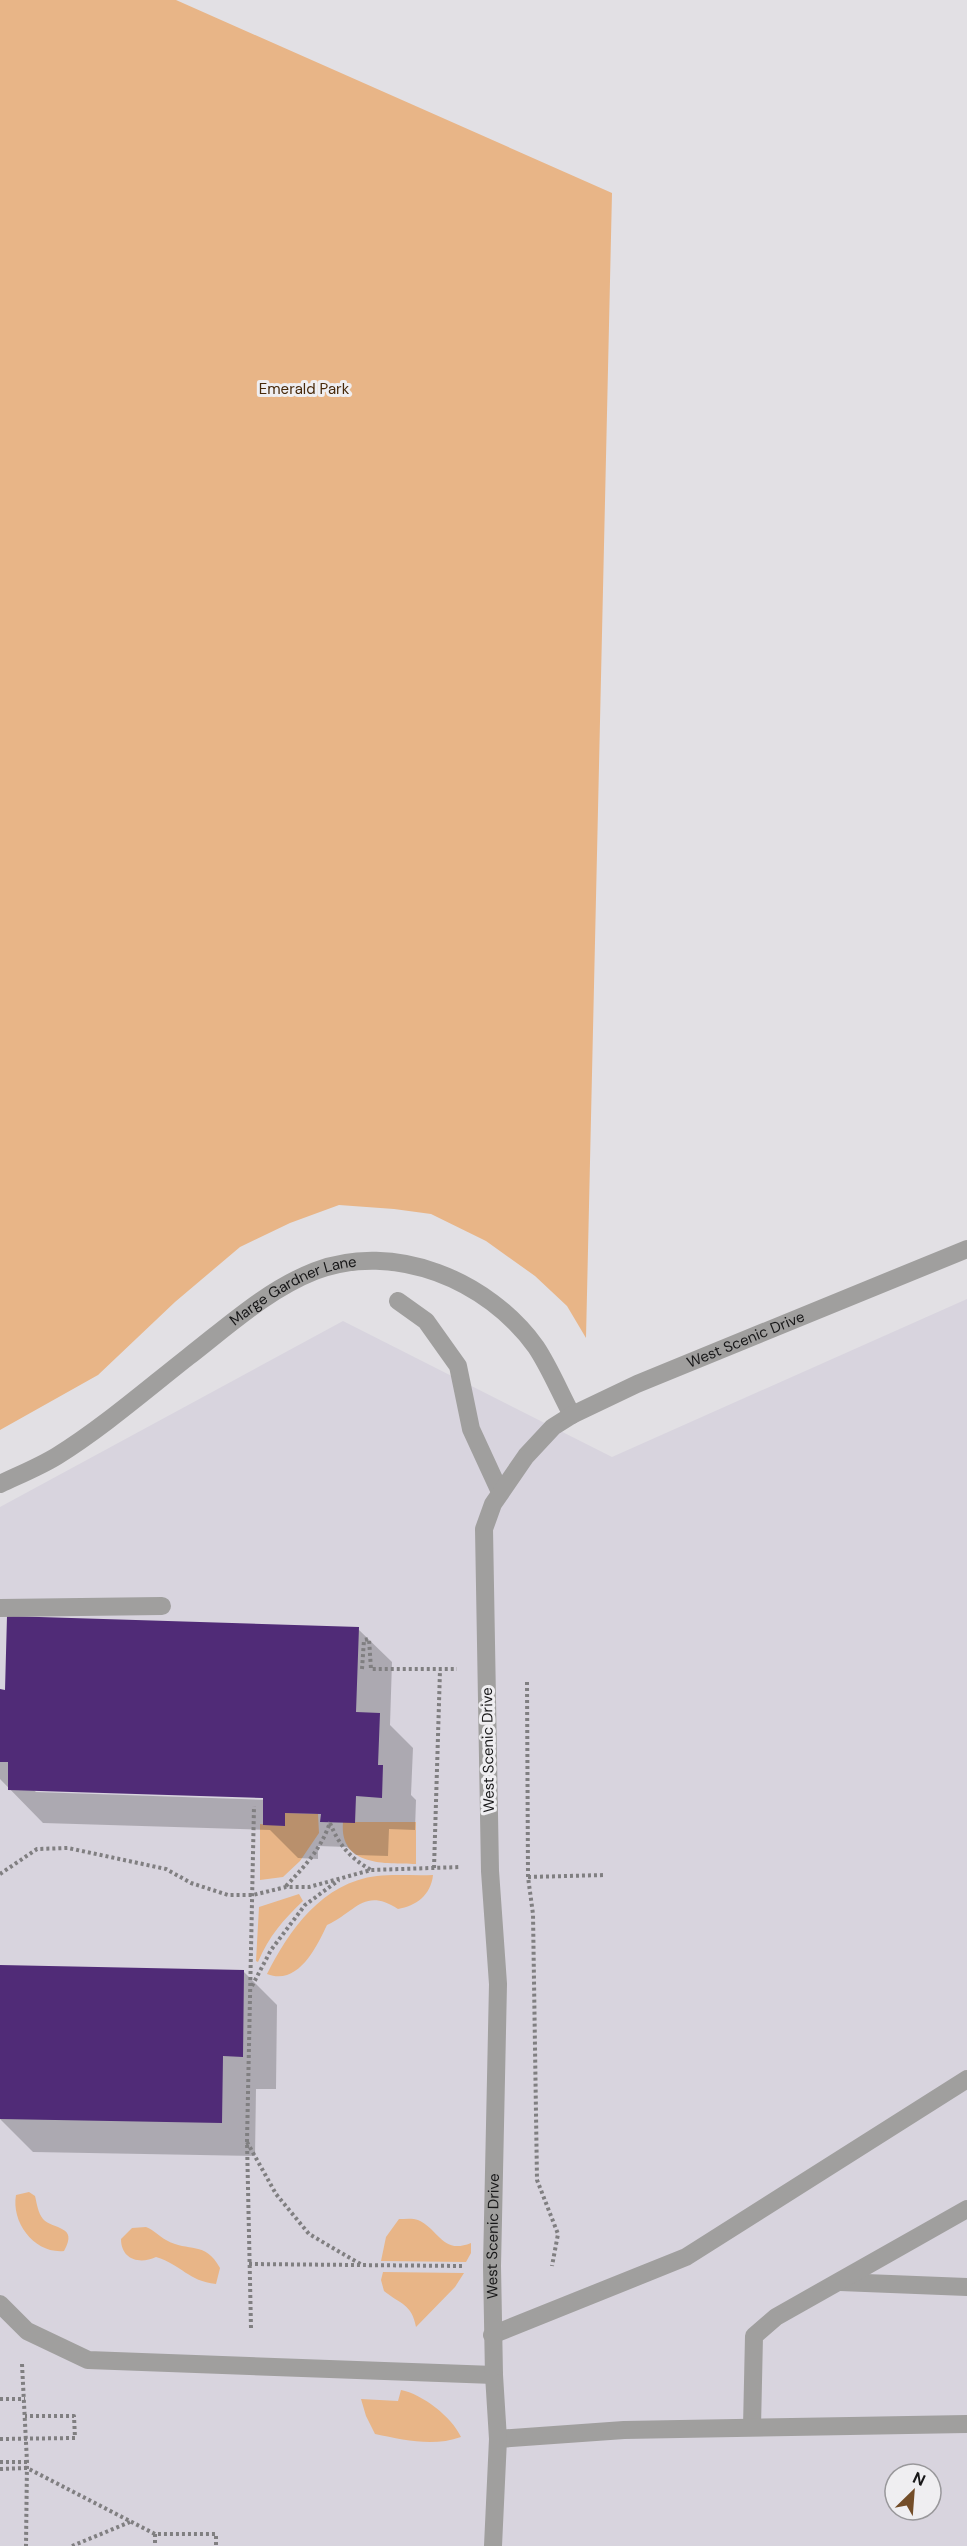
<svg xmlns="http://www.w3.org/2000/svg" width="967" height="2546" viewBox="0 0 967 2546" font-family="'DM Sans',sans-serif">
<rect width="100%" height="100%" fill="#e2e0e4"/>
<path fill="#d8d4de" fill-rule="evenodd" d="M967 1299V2546H0V1507L343 1321 612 1457ZM895 2474H931V2510H895Z"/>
<g fill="#e8b587">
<path d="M0 0H176L612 193 586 1338 567 1306 535 1276 486 1241 431 1214 394 1209 339 1205 290 1223 240 1247 175 1302 98 1375 0 1430Z"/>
<path d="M285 1813 318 1814 319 1833 300 1861 283 1877 260 1880V1824L285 1826Z"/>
<path d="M343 1822H416V1864C386 1863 339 1867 343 1822Z"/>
<path d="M433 1875C431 1895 416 1906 398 1909 364 1887 356 1912 327 1925 316 1948 298 1986 267 1974 289 1930 323 1882 377 1876 395 1874 415 1876 433 1875Z"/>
<path d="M299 1894 303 1901C283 1920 269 1936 258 1962L256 1961 259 1907Z"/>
<path d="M29 2192 35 2196C37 2204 38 2213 43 2219 53 2230 79 2225 64 2251 35 2254 11 2223 16 2195Z"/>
<path d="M399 2219C405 2219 413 2218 418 2220 439 2229 442 2255 471 2243V2253L466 2262 381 2261 386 2237Z"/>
<path d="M146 2227C154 2230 159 2236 166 2240 189 2253 205 2240 220 2268L216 2284C188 2281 182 2265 156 2257 139 2265 121 2259 121 2239L132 2228Z"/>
<path d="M383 2272 464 2273 455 2287 416 2327C412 2304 400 2304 384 2291L381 2280Z"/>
<path d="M401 2390C422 2394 452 2417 461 2437 433 2447 404 2440 375 2434L366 2416 361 2399 398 2401Z"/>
</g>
<g fill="#0003" fill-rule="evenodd">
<path d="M358 1629 392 1662 390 1725 413 1748 411 1795 416 1800 415 1830 389 1829 388 1856 356 1855 347 1847 318 1846V1859L298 1858 270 1830 43 1823 0 1779V1691ZM33 1789 271 1797V1800L36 1792Z"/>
<path d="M0 1967 243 1971 277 2005 276 2089H256L255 2156 33 2152 0 2119Z"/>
</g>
<g fill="#502b77">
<path d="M7 1616 359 1627 356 1712 380 1713 378 1765H383L382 1798 356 1796 355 1823 320 1822 321 1814 285 1813V1826L263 1825V1798L8 1790V1762H0V1689L5 1690Z"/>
<path d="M0 1965 244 1970 243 2057 223 2056 222 2123 0 2119Z"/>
</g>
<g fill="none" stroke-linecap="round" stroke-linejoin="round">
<g stroke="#807f81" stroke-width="4" stroke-dasharray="3 3" stroke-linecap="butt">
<path d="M362 1669 364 1640 369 1639 371 1669H457"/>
<path d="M527 1682 528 1877 533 1914 537 2180 558 2234 552 2266"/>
<path d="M330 1823C339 1845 350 1858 371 1870"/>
<path d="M434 1868 440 1670"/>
<path d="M0 1874 37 1849 68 1848 166 1869 191 1883 228 1895H253L286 1887H309L371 1870 461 1867"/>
<path d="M528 1877 605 1875"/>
<path d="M286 1886C304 1867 322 1848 330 1822"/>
<path d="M252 1986 271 1950 305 1905 339 1880"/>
<path d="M247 2142 276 2194 309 2234 362 2265"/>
<path d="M249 2264 462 2266"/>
<path d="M251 2328 247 2141 254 1806"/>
<path d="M22 2364 27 2462 26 2546"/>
<path d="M0 2399H25"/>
<path d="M0 2439 75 2438 74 2416H25"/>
<path d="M0 2462H27"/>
<path d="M0 2469 27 2468 155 2534H216V2546"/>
<path d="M155 2534V2546"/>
<path d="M72 2546 130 2522"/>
</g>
<g stroke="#a09f9e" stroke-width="18">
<path d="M398 1301 426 1321 458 1366 471 1429 500 1492"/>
<path d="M0 1608 162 1606"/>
<path d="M840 2282 967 2287"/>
<path d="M0 2304 27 2331 88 2360 494 2375"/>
<path d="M492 2335 686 2257 967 2079"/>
<path d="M752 2427 754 2336 776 2317 967 2209"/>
<path d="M498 2439 624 2430 967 2424"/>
</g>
<g stroke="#a09f9e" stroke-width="18">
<path id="s1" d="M0 1484C19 1475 39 1467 57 1456 102 1428 146 1390 188 1357 228 1326 267 1290 315 1271 394 1241 488 1280 536 1347 550 1368 560 1393 572 1415"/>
<path id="s2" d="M493 2546 498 2439 494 2375 492 2266 498 1984 490 1871 484 1529 493 1504 526 1456 553 1427 572 1415 637 1384 967 1249"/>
</g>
</g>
<g text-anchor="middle" stroke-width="6" stroke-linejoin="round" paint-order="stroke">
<g font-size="15" fill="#47290a" stroke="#efeef1">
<text x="304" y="394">Emerald Park</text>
</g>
<g font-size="15" fill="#181819" stroke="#efeef1">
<text dy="5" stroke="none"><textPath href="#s1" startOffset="354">Marge Gardner Lane</textPath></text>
<text dy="5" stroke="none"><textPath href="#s2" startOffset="1354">West Scenic Drive</textPath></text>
<text transform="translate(488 1750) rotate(-91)" y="5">West Scenic Drive</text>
<text dy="5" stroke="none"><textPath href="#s2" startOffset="310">West Scenic Drive</textPath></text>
</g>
</g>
<g transform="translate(913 2492) rotate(25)"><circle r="28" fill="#efeef1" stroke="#99989b" stroke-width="1.5"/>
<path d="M0-4.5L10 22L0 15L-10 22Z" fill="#734d29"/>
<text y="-9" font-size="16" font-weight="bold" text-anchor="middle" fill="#181819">N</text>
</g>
</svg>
